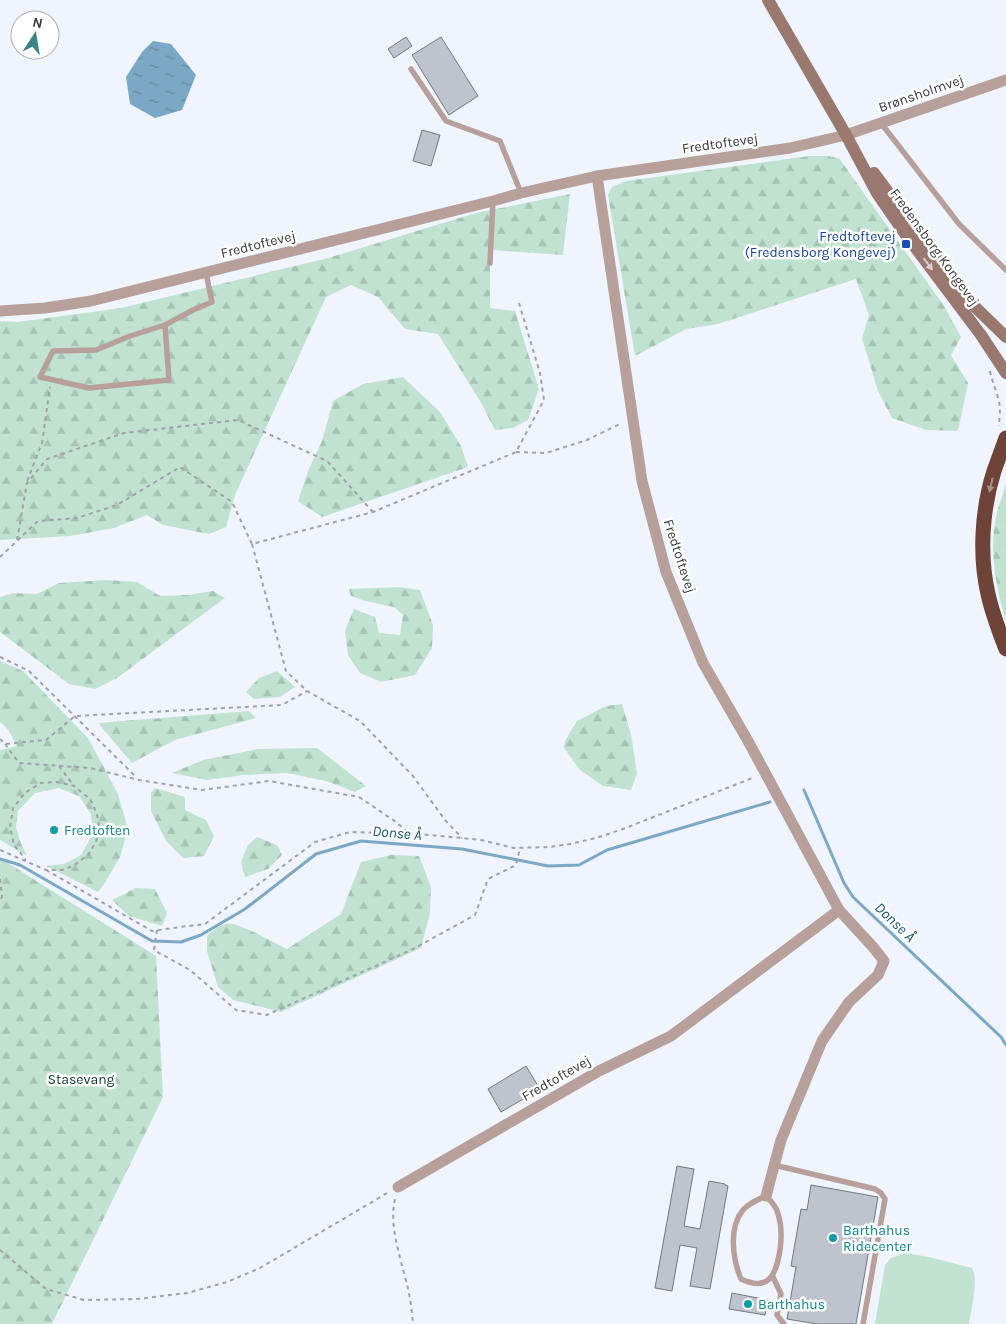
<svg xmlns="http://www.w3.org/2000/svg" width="1006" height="1324" viewBox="0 0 1006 1324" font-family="Karla,sans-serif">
<defs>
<pattern id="forest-firs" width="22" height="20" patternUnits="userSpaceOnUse" patternTransform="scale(1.25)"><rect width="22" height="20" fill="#c1e2d1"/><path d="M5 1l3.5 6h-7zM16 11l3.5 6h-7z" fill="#a6c3b4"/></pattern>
<pattern id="water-ripples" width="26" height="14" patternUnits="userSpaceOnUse" patternTransform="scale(1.25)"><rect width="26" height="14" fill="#7ba8c4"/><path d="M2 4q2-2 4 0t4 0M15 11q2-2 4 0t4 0" fill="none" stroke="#668aa0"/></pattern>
</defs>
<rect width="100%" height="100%" fill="#eff4ff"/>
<g fill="url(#forest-firs)">
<path d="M810 156H827L839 158 944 306 961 337 951 355 968 383 958 431 926 430 892 418 878 391 862 338 869 315 856 279 718 324 686 329 635 356 608 195 612 187 626 181Z"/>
<path d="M570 194 563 255 490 250V308L515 311 539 389 528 420 513 428 495 430 480 401 438 334 405 329 378 297 351 285 326 297 235 495 226 527 209 534 163 525 147 515 114 528 70 536 0 540V321L18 322 121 308 328 258 476 213Z"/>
<path d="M403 377 440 412 461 446 468 467 322 517 298 501 308 471 322 441 333 401 363 384Z"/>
<path d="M1006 484V621C996 588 989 551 996 517 998 506 1003 495 1006 484Z"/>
<path d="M106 580 137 582 160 596 188 595 213 591 225 598 117 678 95 689 69 684 0 632V597L13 593 37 594 59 583Z"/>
<path d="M399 587 420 590 433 625 432 648 415 675 381 682 360 673 348 655 345 631 354 609 375 617 379 633 400 635 403 615 394 607 365 601 351 596 349 589Z"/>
<path d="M0 661 23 671 88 738 118 794 128 829 120 857 105 883 98 892 46 866 64 864 81 855 93 834 91 814 79 796 59 788 35 793 18 811 16 827 20 841 27 856 0 840V750L17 746 8 729 0 722Z"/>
<path d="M277 671 295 687 280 697 254 699 246 692 259 678Z"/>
<path d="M622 704 631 734 637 774 631 790 603 786 580 770 564 748 565 741 577 721 606 706Z"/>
<path d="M249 711 256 718 175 740 132 763 98 723Z"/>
<path d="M317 748 366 786 355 792 326 781 287 773 243 775 207 780 172 773 203 760 258 749Z"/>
<path d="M155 788 185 797V810L206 820 214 836 204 856 183 858 166 841 151 811V793Z"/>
<path d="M257 837 277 845 282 855 268 869 245 877 241 862 248 845Z"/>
<path d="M391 855 419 856 431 887 430 913 421 948 281 1012 233 1000 218 987 207 951V936C212 931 218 926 226 924 239 922 274 943 287 949L341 914 361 862Z"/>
<path d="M0 858 156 956 163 1097 52 1324H0Z"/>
<path d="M136 888 155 889 167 913 162 926 129 916 112 900Z"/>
</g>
<path fill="#c1e2d1" d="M905 1253 929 1257 972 1268C979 1280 971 1310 969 1324H875L885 1265 891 1258Z"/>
<path fill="url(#water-ripples)" d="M153 41 171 44 196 75 182 110 155 118 130 104 126 77 142 52Z"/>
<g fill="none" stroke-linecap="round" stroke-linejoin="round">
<g stroke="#7ba8c4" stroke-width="3">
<path d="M804 790 844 883 853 897 1001 1037 1006 1045"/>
<path d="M0 859 20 865 152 941 181 942 201 935 245 909 316 854 361 841 462 849 548 866 579 865 607 850 770 802"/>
</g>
</g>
<g fill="#bfc3ce" stroke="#737881">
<path d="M406 37 412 46 394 58 388 49Z"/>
<path d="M441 37 478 96 449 115 412 55Z"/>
<path d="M422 130 440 135 431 166 413 161Z"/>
<path d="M526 1066 540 1089 501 1112 488 1089Z"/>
<path d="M677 1166 694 1169 684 1226 700 1229 709 1181 725 1184V1185L728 1186 710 1289 690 1286 697 1248 680 1245 672 1291 655 1288Z"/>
<path d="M811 1185 878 1197 856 1324H817L787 1319 796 1267 791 1266 801 1209 807 1210Z"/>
<path d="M732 1293 768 1300 765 1315 729 1309Z"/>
</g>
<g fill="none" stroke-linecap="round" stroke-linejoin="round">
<g stroke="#9ea2aa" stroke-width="2" stroke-dasharray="4 4" stroke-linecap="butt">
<path d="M990 371C992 382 997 392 999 402 1001 410 999 419 999 426"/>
<path d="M516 452 546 453 587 440 622 423"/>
<path d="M27 481 42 443 50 387"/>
<path d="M17 540 27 483 47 459 124 433 238 420 327 461 373 512"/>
<path d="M252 544 286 671 307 691 360 721 413 776 445 820 462 838"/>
<path d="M0 557 38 521 77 518 117 505 180 467 232 502 252 544 373 512 516 452 544 400 540 373 519 303"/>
<path d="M0 657 29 671 137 778"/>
<path d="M0 739 5 744 46 740 75 716 282 705 307 691"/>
<path d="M5 744 19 763 90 768 139 780 202 790 269 781 359 797 396 822 409 833"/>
<path d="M59 766 74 786"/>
<path d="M0 850 46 870H62L73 866 88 855 96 842 99 827 97 814 90 799 74 786 57 782 41 783 26 792 13 808 10 827 14 845 26 860"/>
<path d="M46 870 152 931 180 927 205 924 315 842 350 832 418 834 462 838 481 840 514 848 549 847 570 844 596 838 623 829 755 777"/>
<path d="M0 879 2 897 0 901"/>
<path d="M157 930 154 950 190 970 236 1010 267 1015 413 949 475 915 488 879 516 865 520 848"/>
<path d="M395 1199C388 1228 403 1264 409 1293 411 1303 412 1314 413 1324"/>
<path d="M0 1250 46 1289 84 1300 137 1299 187 1293 227 1282 260 1268 389 1192"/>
</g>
<g stroke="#b7a09a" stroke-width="5.5">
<path d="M411 69 446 121 500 141 521 193"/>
<path d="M881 123 959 224 1006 270"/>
<path d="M490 263 493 201"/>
<path d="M165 325 169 380 89 388 40 377 53 351 96 350 130 336 165 325 193 310 212 302 206 273"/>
<path d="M774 1165 875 1189 881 1193 885 1199 863 1324"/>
<path d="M766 1196C770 1200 775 1205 777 1211 782 1224 782 1236 780 1250 776 1275 769 1292 741 1279 733 1260 728 1228 743 1210 749 1203 757 1200 766 1196Z"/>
<path d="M773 1277 781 1294 777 1315 784 1324"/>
</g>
<g stroke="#b7a09a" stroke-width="11">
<path d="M597 176 642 481 666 572 703 663 748 741 839 910 873 947 884 961 878 975 849 1002 822 1041 781 1140 766 1196"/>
<path d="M0 311 45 308 91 301 493 201 521 193 597 176 790 148 846 135 1006 80"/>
<path d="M398 1187 599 1071 671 1036 839 910"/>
</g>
<g stroke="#997870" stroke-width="12">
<path d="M768 0 846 135 877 193 906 235 981 335 1006 373"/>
<path d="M874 173 930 249 972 304 1006 337"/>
</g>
<path stroke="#6e4338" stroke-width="15" d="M1006 438C1002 449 998 460 994 471 982 509 979 555 988 594 992 613 999 631 1006 649"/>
</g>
<defs><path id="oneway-solid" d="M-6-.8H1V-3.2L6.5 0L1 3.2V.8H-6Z" transform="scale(1.25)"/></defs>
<use fill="#dbd0cd" href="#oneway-solid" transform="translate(928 264) rotate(53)"/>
<use fill="#a88e88" href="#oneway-solid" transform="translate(991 485) rotate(103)"/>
<rect fill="#1a4fb4" stroke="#fff" stroke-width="2" x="901" y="239" width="10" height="10" rx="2.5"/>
<g fill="#0f9aa8" stroke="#fff" stroke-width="2">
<circle cx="54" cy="830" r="5"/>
<circle cx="833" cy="1238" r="5"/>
<circle cx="748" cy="1304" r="5"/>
</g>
<g text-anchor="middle" stroke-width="5" stroke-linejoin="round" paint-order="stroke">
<g font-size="14" fill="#36383c" stroke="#fff">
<text transform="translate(921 93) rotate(-19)" y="5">Brønsholmvej</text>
<text transform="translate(720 143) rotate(-8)" y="5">Fredtoftevej</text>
<text transform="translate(258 244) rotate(-14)" y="5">Fredtoftevej</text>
<text transform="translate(935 247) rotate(54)" y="5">Fredensborg Kongevej</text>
<text transform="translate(680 556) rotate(72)" y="5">Fredtoftevej</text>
<text transform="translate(556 1078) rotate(-30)" y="5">Fredtoftevej</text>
</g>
<g font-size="14" fill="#164399" stroke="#fff" text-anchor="end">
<text x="896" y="241">Fredtoftevej<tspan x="896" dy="16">(Fredensborg Kongevej)</tspan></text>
</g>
<g font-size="14" fill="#0d838f" stroke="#fff" text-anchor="start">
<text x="64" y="835">Fredtoften</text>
<text x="843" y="1235">Barthahus<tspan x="843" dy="16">Ridecenter</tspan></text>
<text x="758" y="1309">Barthahus</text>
</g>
<g font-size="14" fill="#0e3928" stroke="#fff">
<text x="81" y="1084">Stasevang</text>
</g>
<g font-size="15" font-style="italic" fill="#1e5572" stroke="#fff">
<text transform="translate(397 833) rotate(5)" y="5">Donse Å</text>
<text transform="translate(895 922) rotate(44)" y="5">Donse Å</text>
</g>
</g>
<g transform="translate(35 35) rotate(12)"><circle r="24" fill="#ffffff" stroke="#afafb1"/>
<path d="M0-4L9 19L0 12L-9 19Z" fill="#3b8384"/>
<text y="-8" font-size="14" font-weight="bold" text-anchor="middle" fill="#36383c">N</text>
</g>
</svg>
